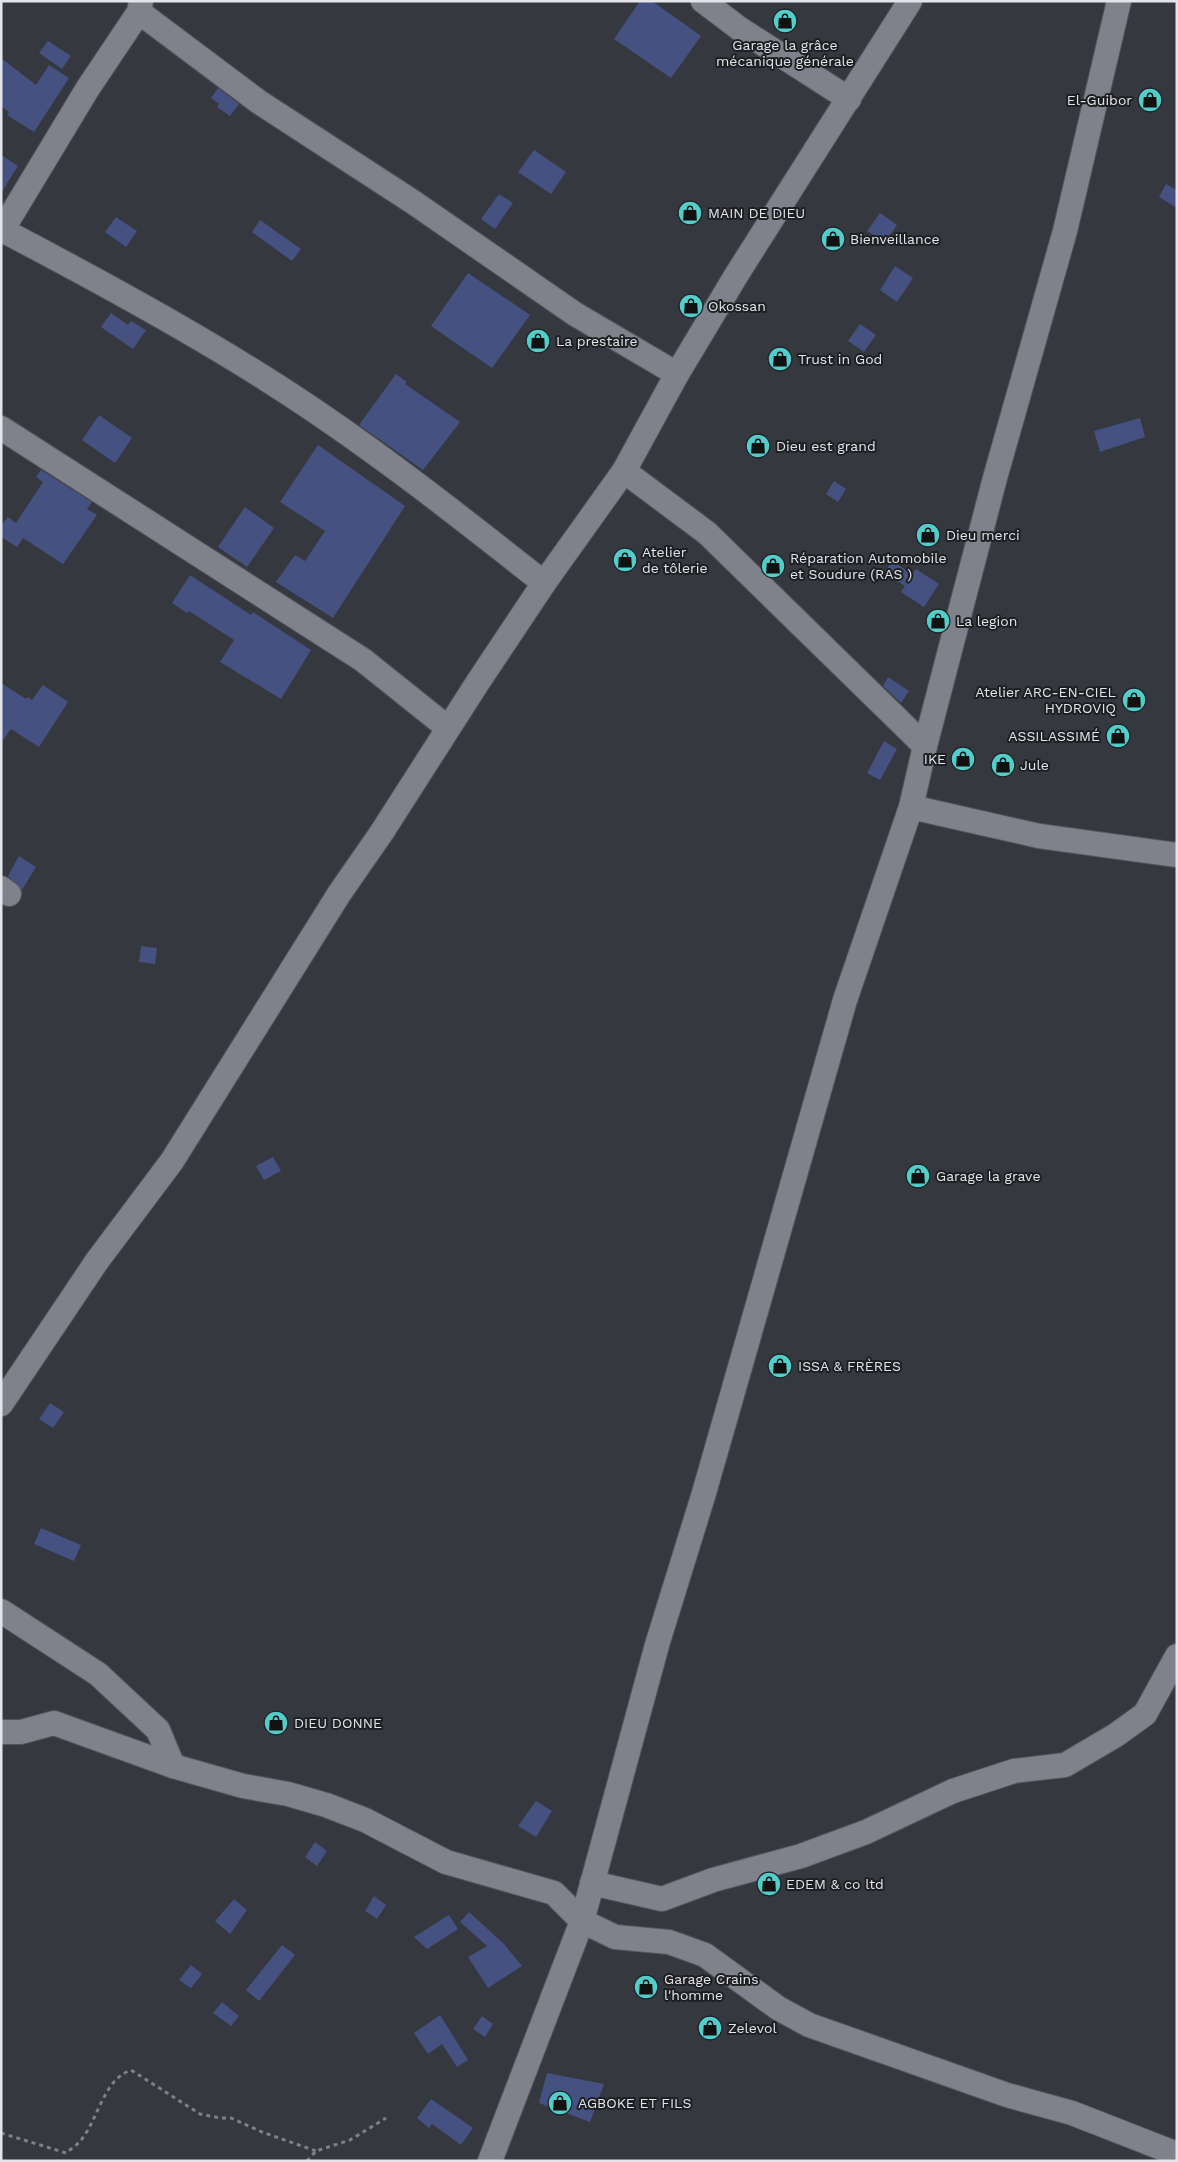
<svg xmlns="http://www.w3.org/2000/svg" width="1178" height="2162" viewBox="0 0 1178 2162" font-family="'Work Sans',sans-serif">
<rect width="100%" height="100%" fill="#35383f"/>
<g fill="#455181">
<path d="M640 1H652L701 36 671 78 614 39Z"/>
<path d="M48 41 71 56 62 69 39 53Z"/>
<path d="M1 58 36 85 49 65 69 78 34 132 7 115 9 112 1 106Z"/>
<path d="M218 88 239 104 230 116 217 107 219 104 211 98Z"/>
<path d="M534 150 566 172 551 194 518 172Z"/>
<path d="M1 155 18 166 1 193Z"/>
<path d="M1166 184 1177 190V208L1159 197Z"/>
<path d="M499 194 513 203 495 229 481 219Z"/>
<path d="M880 213 897 225 885 243 867 231Z"/>
<path d="M116 217 137 231 126 247 105 232Z"/>
<path d="M260 220 301 249 292 261 252 232Z"/>
<path d="M895 266 913 278 897 302 880 290Z"/>
<path d="M468 273 530 315 492 368 431 326Z"/>
<path d="M111 313 128 325 131 321 146 330 133 349 101 327Z"/>
<path d="M860 324 876 335 864 352 848 341Z"/>
<path d="M396 374 407 382 405 384 460 422 423 470 359 425Z"/>
<path d="M99 415 132 438 115 463 82 440Z"/>
<path d="M1140 418 1145 437 1100 452 1094 431Z"/>
<path d="M318 445 405 506 333 618 276 582 295 555 305 561 325 531 280 502Z"/>
<path d="M41 470 92 502 87 509 97 515 63 564 23 538 17 547 1 537V526L8 517 16 523 43 482 36 477Z"/>
<path d="M834 481 846 489 838 502 826 494Z"/>
<path d="M245 507 274 528 247 567 218 547Z"/>
<path d="M892 561 912 574 916 569 939 584 924 607 901 592 905 586 884 573Z"/>
<path d="M190 575 251 615 253 612 311 650 281 699 220 662 234 640 189 611 187 613 172 603Z"/>
<path d="M888 677 909 691 901 703 883 686Z"/>
<path d="M1 683 26 699 28 697 32 700 43 685 68 702 39 747 11 729 1 743Z"/>
<path d="M884 741 897 749 880 780 867 773Z"/>
<path d="M19 856 36 867 22 890 8 876Z"/>
<path d="M141 946 157 948 155 964 139 962Z"/>
<path d="M273 1157 281 1171 264 1180 256 1166Z"/>
<path d="M50 1403 64 1412 53 1428 39 1419Z"/>
<path d="M41 1528 81 1545 74 1561 34 1544Z"/>
<path d="M536 1801 552 1811 536 1837 518 1826Z"/>
<path d="M315 1842 327 1851 317 1866 305 1857Z"/>
<path d="M374 1896 386 1905 377 1919 365 1911Z"/>
<path d="M234 1899 247 1910 230 1934 215 1921Z"/>
<path d="M469 1912 504 1944 522 1966 488 1988 468 1957 487 1946 460 1922Z"/>
<path d="M449 1915 458 1929 427 1949 414 1937Z"/>
<path d="M282 1945 295 1955 259 2001 246 1990Z"/>
<path d="M191 1965 202 1974 191 1988 179 1980Z"/>
<path d="M222 2002 239 2016 231 2026 213 2013Z"/>
<path d="M440 2015 468 2060 457 2067 442 2044 428 2054 414 2033Z"/>
<path d="M482 2016 493 2024 485 2037 473 2029Z"/>
<path d="M547 2073 604 2084 590 2122 539 2103Z"/>
<path d="M431 2099 473 2128 461 2145 432 2124 429 2128 417 2118Z"/>
</g>
<g fill="none" stroke-linecap="round" stroke-linejoin="round">
<g stroke="#55565d" stroke-width="26">
<g id="minor">
<path d="M703 1 740 29 849 99"/>
<path d="M139 12 259 102 413 202 575 314 677 374"/>
<path d="M2 230C92 277 181 325 266 379 363 440 454 512 544 583"/>
<path d="M1 232 88 88 139 12 141 1"/>
<path d="M1 428 363 660 448 728"/>
<path d="M624 471 707 533 925 746"/>
<path d="M911 807 1039 836 1177 855"/>
<path d="M1 888 9 894"/>
<path d="M1 1404 97 1261 172 1161 339 894 382 832 478 682 544 583 624 471 677 374 737 274 910 1"/>
<path d="M1 1611 98 1674 158 1730 173 1766"/>
<path d="M1 1732H21L54 1723 173 1766 243 1786 288 1794 326 1805 365 1820 446 1862 554 1893 582 1921 615 1937 669 1942 705 1955 778 2008 809 2025 1007 2095 1072 2113 1177 2154"/>
<path d="M592 1883 662 1899 713 1880 801 1856 866 1832 953 1791 1014 1771 1065 1765 1116 1735 1145 1714 1177 1656"/>
<path d="M490 2161 582 1921 657 1645 704 1493 845 1000 911 807 925 746 995 478 1065 231 1119 1"/>
</g>
</g>
<g stroke="#7d8086" stroke-width="3" stroke-dasharray="4 4" stroke-linecap="butt">
<path d="M1 2133 66 2153C71 2149 77 2145 81 2140 98 2120 103 2080 131 2070L200 2114 220 2118H231L262 2132 316 2151"/>
<path d="M307 2161 316 2151 350 2140 386 2118"/>
</g>
<use href="#minor" stroke="#7f828a" stroke-width="24"/>
</g>
<defs>
<g id="shop-disc" transform="scale(1.25)"><circle r="9.5" fill="#53cdc9" stroke="#1e1f22"/><path d="M-5-2.5h2.3a2.7 3.5 0 0 1 5.4 0H5L5.5 6h-11ZM-1.5-2.5h3a1.5 2.3 0 0 0-3 0Z" fill="#111"/></g>
</defs>
<g fill-rule="evenodd">
<use href="#shop-disc" x="785" y="21"/>
<use href="#shop-disc" x="1150" y="100"/>
<use href="#shop-disc" x="690" y="213"/>
<use href="#shop-disc" x="833" y="239"/>
<use href="#shop-disc" x="691" y="306"/>
<use href="#shop-disc" x="538" y="341"/>
<use href="#shop-disc" x="780" y="359"/>
<use href="#shop-disc" x="758" y="446"/>
<use href="#shop-disc" x="928" y="535"/>
<use href="#shop-disc" x="625" y="560"/>
<use href="#shop-disc" x="773" y="566"/>
<use href="#shop-disc" x="938" y="621"/>
<use href="#shop-disc" x="1134" y="700"/>
<use href="#shop-disc" x="1118" y="736"/>
<use href="#shop-disc" x="963" y="759"/>
<use href="#shop-disc" x="1003" y="765"/>
<use href="#shop-disc" x="918" y="1176"/>
<use href="#shop-disc" x="780" y="1366"/>
<use href="#shop-disc" x="276" y="1723"/>
<use href="#shop-disc" x="769" y="1884"/>
<use href="#shop-disc" x="646" y="1987"/>
<use href="#shop-disc" x="710" y="2028"/>
<use href="#shop-disc" x="560" y="2103"/>
</g>
<g text-anchor="middle" stroke-width="4" stroke-linejoin="round" paint-order="stroke">
<g font-size="14" fill="#e4e5ea" stroke="#1e1f22" text-anchor="start">
<text x="785" y="50" text-anchor="middle">Garage la grâce<tspan x="785" dy="16">mécanique générale</tspan></text>
<text x="1132" y="105" text-anchor="end">El-Guibor</text>
<text x="708" y="218">MAIN DE DIEU</text>
<text x="850" y="244">Bienveillance</text>
<text x="708" y="311">Okossan</text>
<text x="556" y="346">La prestaire</text>
<text x="798" y="364">Trust in God</text>
<text x="776" y="451">Dieu est grand</text>
<text x="946" y="540">Dieu merci</text>
<text x="642" y="557">Atelier<tspan x="642" dy="16">de tôlerie</tspan></text>
<text x="790" y="563">Réparation Automobile<tspan x="790" dy="16">et Soudure (RAS )</tspan></text>
<text x="956" y="626">La legion</text>
<text x="1116" y="697" text-anchor="end">Atelier ARC-EN-CIEL<tspan x="1116" dy="16">HYDROVIQ</tspan></text>
<text x="1100" y="741" text-anchor="end">ASSILASSIMÉ</text>
<text x="946" y="764" text-anchor="end">IKE</text>
<text x="1020" y="770">Jule</text>
<text x="936" y="1181">Garage la grave</text>
<text x="798" y="1371">ISSA &amp; FRÈRES</text>
<text x="294" y="1728">DIEU DONNE</text>
<text x="786" y="1889">EDEM &amp; co ltd</text>
<text x="664" y="1984">Garage Crains<tspan x="664" dy="16">l'homme</tspan></text>
<text x="728" y="2033">Zelevol</text>
<text x="578" y="2108">AGBOKE ET FILS</text>
</g>
</g>
<rect width="1178" height="2162" fill="none" stroke="#e4e5ea" stroke-width="5"/>
</svg>
